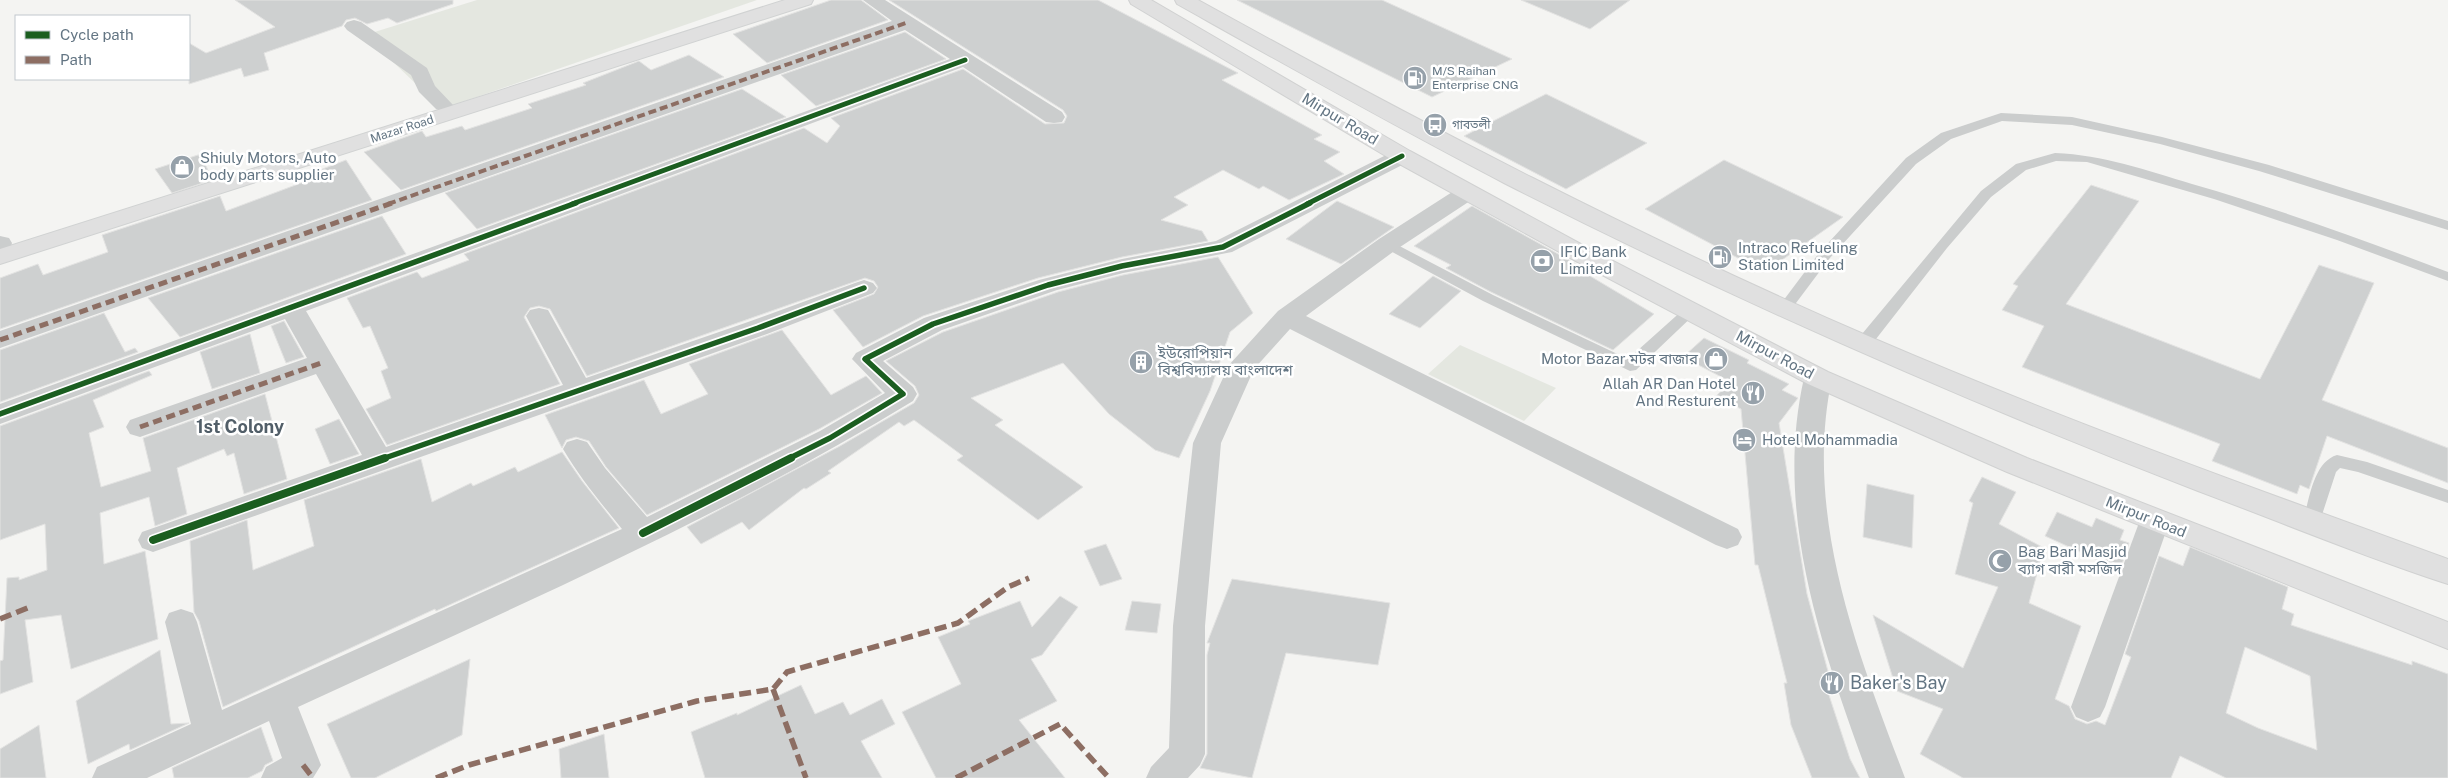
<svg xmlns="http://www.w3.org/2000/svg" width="2448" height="778" viewBox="0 0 2448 778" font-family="'Public Sans','Noto Sans Bengali',sans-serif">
<rect width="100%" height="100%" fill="#f4f4f2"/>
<g fill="#e4e7e0">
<path d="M477 0H757L442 109 365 35Z"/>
<path d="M1460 345 1556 388 1524 421 1428 374Z"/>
</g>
<g fill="#ced0d0" stroke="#e3e3e2" fill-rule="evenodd">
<path d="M235 0H453V4L397 23 388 18 367 24 355 18 346 20 342 26 264 53 269 70 244 77 241 68 189 84V43L206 53 275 27Z"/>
<path d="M831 0H861L888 20 767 63 733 34Z"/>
<path d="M889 0H1098L1238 73 1222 80 1322 135 1314 139 1340 152 1324 161 1344 174 1289 200 1263 186 1259 189 1223 170 1174 197 1188 205 1161 220 1202 231 1208 241 1122 257 1038 278 923 316 863 347 833 310 874 294 878 287 874 281 865 278 587 376 550 309 539 306 530 308 524 317 560 384 387 445 366 409 391 398 381 371 388 368 370 326 363 328 347 298 417 272 422 278 469 260 464 254 804 128 827 143 840 126 831 118 963 69 1045 124 1064 123 1067 116 1063 110Z"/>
<path d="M1237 0H1382L1512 59 1432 97Z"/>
<path d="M1521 0H1630L1590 29Z"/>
<path d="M905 32 946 59 816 106 781 75Z"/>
<path d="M689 55 724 77 401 190 364 152 422 131 426 137 462 126 465 130 532 108 528 104 586 85 583 83 639 61 651 70Z"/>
<path d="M742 89 786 117 477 229 445 193Z"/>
<path d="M1546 94 1647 143 1566 189 1464 136Z"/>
<path d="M201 154 212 180 172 193 155 169Z"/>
<path d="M346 160 372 200 0 329V278L38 264 43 275 108 252 102 235 220 196 226 211 325 174 320 170Z"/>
<path d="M1724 160 1843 217 1772 267 1766 260 1755 267 1645 209Z"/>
<path d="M2091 185 2139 201 2066 304 2260 379 2319 265 2374 283 2322 400 2448 448V483L2327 436 2309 489 2300 485 2297 494 2212 461 2220 444 2022 367 2044 326 2002 310 2018 286 2013 284Z"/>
<path d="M1337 201 1394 227 1341 264 1286 239Z"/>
<path d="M1472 206 1594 274 1590 276 1654 314 1613 350 1491 292 1446 268 1451 265 1414 246Z"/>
<path d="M382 216 406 254 180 337 148 298Z"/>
<path d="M1218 257 1253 313 1230 332 1210 391 1179 458 1155 450 1109 414 1063 363 971 398 1003 420 995 425 1083 487 1038 520 957 460 963 456 914 420 904 426 899 422 828 471 831 473 806 489 804 488 749 530 742 522 701 544 687 527 840 446 914 403 919 395 915 386 886 361 943 332 1058 292 1123 275Z"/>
<path d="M1433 276 1461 291 1420 328 1389 314Z"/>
<path d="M104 313 125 352 135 348 138 352 0 402V350Z"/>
<path d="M284 321 304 357 286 363 271 326Z"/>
<path d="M782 330 831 395 866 376 882 393 819 429 647 515 606 467 589 441 576 437 566 440 562 448 545 415 644 380 661 414 708 394 689 364Z"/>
<path d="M250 334 260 373 212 389 200 352Z"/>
<path d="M1704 338 1749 360 1747 363 1789 384 1782 390 1798 398 1779 423 1807 594 1829 675 1822 674 1850 759 1860 778H1812L1791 725 1784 683H1787L1758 565H1755L1741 409 1716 396 1731 382 1683 357Z"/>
<path d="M149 371 152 375 93 400 104 427 89 433 101 487 151 471 143 438 265 394 287 479 244 494 234 453 227 456 224 449 177 468 187 514 155 526 149 497 100 513 104 564 145 551 158 639 71 669 61 615 25 620 33 682 0 694V661L3 660 7 578 19 577V580L47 570 45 524 0 540V426Z"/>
<path d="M339 419 359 454 330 464 315 429Z"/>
<path d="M562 452 582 481 619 528 436 611 435 609 223 707 199 621 194 612 190 541 247 520 253 570 314 546 304 500 421 459 432 502 471 483 473 486 515 467 518 472Z"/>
<path d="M1982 477 2016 492 1999 524 2044 548 2029 603 2081 626 2055 699 2069 706 2075 719 2087 724 2096 721 2105 725 2131 657 2125 654 2159 556 2183 566 2190 547 2288 587 2282 609 2294 614 2291 625 2412 665V661L2448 674V778H2226L2180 756 2171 778H1963L1920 754 1943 709 1897 691 1873 615 1963 668 1998 587 1955 574 1973 503 1969 501ZM2245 647 2310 676 2317 750 2258 728 2226 713Z"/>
<path d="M1867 484 1914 495 1912 548 1863 537Z"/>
<path d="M2057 512 2092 527 2096 518 2124 530 2120 540 2129 543 2120 570 2045 536Z"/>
<path d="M1106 544 1122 579 1100 586 1084 551Z"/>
<path d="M1232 579 1390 603 1378 665 1286 653 1252 778 1200 768 1207 754V655L1210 643H1207Z"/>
<path d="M1060 596 1078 607 1042 655 1031 659 1057 701 1019 720 1065 778H936L902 712 961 684 938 637 970 624 968 621 1020 601 1032 627Z"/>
<path d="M1132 601 1161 604 1157 633 1125 630Z"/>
<path d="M160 650 171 724 189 723 130 750 129 744 88 764 76 701Z"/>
<path d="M470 659 462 735 375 778H351L327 724Z"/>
<path d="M801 685 815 714 843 702 850 715 882 699 895 724 861 741 882 778H705L691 732 737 713V715Z"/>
<path d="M39 725 46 778H0V749Z"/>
<path d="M261 727 273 761 265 765 262 771 248 778H174L172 768Z"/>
<path d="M604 734 609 778H561L559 749Z"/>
</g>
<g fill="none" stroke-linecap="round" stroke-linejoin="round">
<g stroke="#d0d2d2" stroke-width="2">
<path id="secondary" d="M785 0H813L811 4 0 264V249Z"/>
</g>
<g stroke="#d0d1d1" stroke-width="2">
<g id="trunk">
<path d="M1129 0H1151L1410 151 1590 249 1828 372 2027 458 2448 622V649L2007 472 1808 384 1572 259 1394 161 1131 4Z"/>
<path d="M1175 0H1198C1419 122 1643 239 1875 339 2063 420 2256 489 2448 559V584C2364 557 2281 522 2198 491 1961 400 1730 298 1504 183 1394 126 1286 65 1177 4Z"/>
</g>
</g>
<g fill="#cbcdcd" fill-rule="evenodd">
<path d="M2001 113 2072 117 2162 137 2269 165 2448 221V230L2259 171 2160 144 2072 125 2002 121 1951 139 1916 164 1829 259 1790 311H1780L1777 308 1780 305 1819 253 1906 158 1941 133Z"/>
<path d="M2055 153C2104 155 2145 170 2192 184 2279 209 2363 240 2448 272V281L2337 240 2214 199 2087 162 2056 161 2026 170 1991 197 1947 248 1869 348H1857L1855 344 1857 340 1981 191 2016 164Z"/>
<path d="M1388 240 1493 295 1628 359 1685 308H1695L1698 311 1636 370 1630 371 1483 301 1383 247 1381 244Z"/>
<path d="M2337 455 2367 462 2448 490V503L2358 472 2340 468 2336 472 2318 527 2312 529 2306 527 2303 522C2309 501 2313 462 2337 455Z"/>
</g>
<g fill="#cbcdcd" fill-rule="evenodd">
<path d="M863 0H885L1062 112 1065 117 1062 122 1054 123 1046 122 963 67 306 311 386 447 563 385 526 316 530 310 539 308 548 310 586 378 748 322 855 283 864 280 873 283 877 288 873 293 767 334 153 552 142 548 138 540 142 532 362 455 316 374 140 437 130 434 126 427 130 420 307 358 285 319 0 424V404L950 59 905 30 0 348V331L892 21Z"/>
<path d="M354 20 361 22 427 68 435 86 453 105 450 109 443 111 436 109 419 92 411 75 347 30 344 26 347 22Z"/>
<path d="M1402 149 1410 151 1413 156 1410 161 1232 252 1123 273 1057 290 942 330 883 361 913 387 917 394 913 401C718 520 505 611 298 707L321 765 313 778H261L266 767 282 758 269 721 147 778H92L97 767 191 724 165 622 169 613 181 609 193 613 197 622 222 710 622 529C601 503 580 478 563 449L567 442 577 439 587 442 605 468 647 517 820 431 885 393 852 359 856 353 924 318 1039 280 1122 259 1216 241 1394 151Z"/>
<path d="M1468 185 1476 187 1479 192 1476 197 1397 249 1306 316 1738 529 1742 537 1738 545 1727 549 1716 545 1290 329 1254 369 1221 443 1205 626V754L1200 765 1188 778H1146L1151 767 1169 748 1173 626 1193 443 1229 365 1278 311 1379 239 1460 187Z"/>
<path d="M0 236 9 238 12 243 10 250 0 252Z"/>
<path d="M1818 369 1828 372 1832 378C1803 515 1857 651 1905 778H1869C1823 651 1773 515 1804 378L1808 372Z"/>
<path d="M2155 509 2166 512 2170 520 2105 707 2100 717 2088 722 2076 717 2071 707 2140 520 2144 512Z"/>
</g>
<use href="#secondary" fill="#e0e0e0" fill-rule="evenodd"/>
<use href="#trunk" fill="#e0e0e0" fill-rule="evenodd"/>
<path stroke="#8d6e63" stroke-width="4" stroke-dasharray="8 4" stroke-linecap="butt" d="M388 204 906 23"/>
<g stroke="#8d6e63" stroke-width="5" stroke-dasharray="9 5" stroke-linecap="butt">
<path d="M0 340 392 203"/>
<path d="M140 427 324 362"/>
</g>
<g stroke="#8d6e63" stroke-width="5.5" stroke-dasharray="12 5.5" stroke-linecap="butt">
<path d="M0 619 30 607"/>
<path d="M773 689 806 778"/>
<path d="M303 765 313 778"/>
<path d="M436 778 469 765 697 701 773 689 787 672 958 623 1008 587 1029 578"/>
<path d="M956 778 1060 724 1109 778"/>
</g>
<g stroke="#fff" stroke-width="8">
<g id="cycleway-far2">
<path d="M572 204 965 60"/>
<path d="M1307 204 1402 156"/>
</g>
</g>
<g stroke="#fff" stroke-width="9">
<g id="cycleway-far1">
<path d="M0 414 576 203"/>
<path d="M382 459 758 328 864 288"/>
<path d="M788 459 830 438 903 394 865 359 933 324 1048 285 1122 266 1223 247 1310 203"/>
</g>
</g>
<g stroke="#fff" stroke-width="11">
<g id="cycleway">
<path d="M643 533 791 458"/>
<path d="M153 540 385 458"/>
</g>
</g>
<use href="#cycleway-far2" stroke="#1b5e20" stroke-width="5"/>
<use href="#cycleway-far1" stroke="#1b5e20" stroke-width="5.5"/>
<use href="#cycleway" stroke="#1b5e20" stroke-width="8"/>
</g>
<defs>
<g id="fuel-disc" transform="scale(1.25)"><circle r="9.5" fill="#96a1aa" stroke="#fff"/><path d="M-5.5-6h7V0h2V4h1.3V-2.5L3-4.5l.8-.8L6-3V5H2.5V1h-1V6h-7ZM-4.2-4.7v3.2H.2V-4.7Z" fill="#fff"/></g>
<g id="bus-disc" transform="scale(1.25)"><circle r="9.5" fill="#96a1aa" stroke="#fff"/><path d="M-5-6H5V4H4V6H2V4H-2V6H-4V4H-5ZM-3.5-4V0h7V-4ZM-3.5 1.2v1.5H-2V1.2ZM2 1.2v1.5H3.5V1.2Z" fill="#fff"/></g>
<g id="shop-disc" transform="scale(1.25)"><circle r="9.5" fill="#96a1aa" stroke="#fff"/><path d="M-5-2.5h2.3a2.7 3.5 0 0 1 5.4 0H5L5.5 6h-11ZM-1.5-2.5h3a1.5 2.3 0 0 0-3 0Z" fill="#fff"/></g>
<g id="bank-disc" transform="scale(1.25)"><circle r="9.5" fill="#96a1aa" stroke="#fff"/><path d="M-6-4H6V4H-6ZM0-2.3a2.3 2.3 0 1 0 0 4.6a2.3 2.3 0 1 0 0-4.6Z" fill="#fff"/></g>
<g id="building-disc" transform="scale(1.25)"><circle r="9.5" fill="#96a1aa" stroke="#fff"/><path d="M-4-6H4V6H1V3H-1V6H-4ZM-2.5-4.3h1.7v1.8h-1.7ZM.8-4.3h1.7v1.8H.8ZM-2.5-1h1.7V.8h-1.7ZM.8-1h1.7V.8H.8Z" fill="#fff"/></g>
<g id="restaurant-disc" transform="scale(1.25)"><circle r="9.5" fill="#96a1aa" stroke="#fff"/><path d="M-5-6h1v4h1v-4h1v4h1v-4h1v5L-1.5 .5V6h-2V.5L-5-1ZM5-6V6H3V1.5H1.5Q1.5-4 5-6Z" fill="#fff"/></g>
<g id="hotel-disc" transform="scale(1.25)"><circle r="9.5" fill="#96a1aa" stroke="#fff"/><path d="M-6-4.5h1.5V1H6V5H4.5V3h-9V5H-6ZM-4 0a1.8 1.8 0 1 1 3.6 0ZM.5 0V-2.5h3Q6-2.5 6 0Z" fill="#fff"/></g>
<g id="mosque-disc" transform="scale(1.25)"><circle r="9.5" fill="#96a1aa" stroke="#fff"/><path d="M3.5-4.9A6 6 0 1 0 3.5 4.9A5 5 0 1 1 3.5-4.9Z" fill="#fff"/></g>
</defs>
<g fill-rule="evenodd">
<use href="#fuel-disc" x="1415" y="78"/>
<use href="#bus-disc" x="1435" y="125"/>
<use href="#shop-disc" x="182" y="167"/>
<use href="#fuel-disc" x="1720" y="257"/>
<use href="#bank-disc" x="1542" y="261"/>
<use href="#shop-disc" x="1716" y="359"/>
<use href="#building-disc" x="1141" y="362"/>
<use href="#restaurant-disc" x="1753" y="393"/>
<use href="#hotel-disc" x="1744" y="440"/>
<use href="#mosque-disc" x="2000" y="561"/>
<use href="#restaurant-disc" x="1832" y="683"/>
</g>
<g text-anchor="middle" stroke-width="5" stroke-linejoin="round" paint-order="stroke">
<g font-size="12" fill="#637583" stroke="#fff" text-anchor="start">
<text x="1432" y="75">M/S Raihan<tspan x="1432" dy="14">Enterprise CNG</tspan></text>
<text x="1452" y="129">গাবতলী</text>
</g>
<g font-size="12" fill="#637583" stroke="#fff">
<text transform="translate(402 129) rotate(-18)" y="4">Mazar Road</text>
</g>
<g font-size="15" fill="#637583" stroke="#fff">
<text transform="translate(1340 119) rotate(31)" y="5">Mirpur Road</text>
<text transform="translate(1775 355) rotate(28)" y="5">Mirpur Road</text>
<text transform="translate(2146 517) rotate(22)" y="5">Mirpur Road</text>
</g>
<g font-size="15" fill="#637583" stroke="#fff" text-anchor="start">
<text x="200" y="163">Shiuly Motors, Auto<tspan x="200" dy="17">body parts supplier</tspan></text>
<text x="1738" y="253">Intraco Refueling<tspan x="1738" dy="17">Station Limited</tspan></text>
<text x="1560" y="257">IFIC Bank<tspan x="1560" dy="17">Limited</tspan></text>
<text x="1158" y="358">ইউরোপিয়ান<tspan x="1158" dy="17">বিশ্ববিদ্যালয় বাংলাদেশ</tspan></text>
<text x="1698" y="364" text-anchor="end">Motor Bazar মটর বাজার</text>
<text x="1736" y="389" text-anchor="end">Allah AR Dan Hotel<tspan x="1736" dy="17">And Resturent</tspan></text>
<text x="1762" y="445">Hotel Mohammadia</text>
<text x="2018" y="557">Bag Bari Masjid<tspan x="2018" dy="17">ব্যাগ বারী মসজিদ</tspan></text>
</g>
<g font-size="18" font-weight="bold" fill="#515e68" stroke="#fff">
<text x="240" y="433">1st Colony</text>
</g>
<g font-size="18" fill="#637583" stroke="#fff" text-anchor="start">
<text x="1850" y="689">Baker's Bay</text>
</g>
</g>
<rect x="15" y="15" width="175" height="65" fill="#ffffff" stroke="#c1c8cd"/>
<rect x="25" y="31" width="25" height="8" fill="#1b5e20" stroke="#c1c8cd"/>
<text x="60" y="40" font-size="15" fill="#637583">Cycle path</text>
<rect x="25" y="56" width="25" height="8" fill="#8d6e63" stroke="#c1c8cd"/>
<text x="60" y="65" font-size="15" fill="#637583">Path</text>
</svg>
